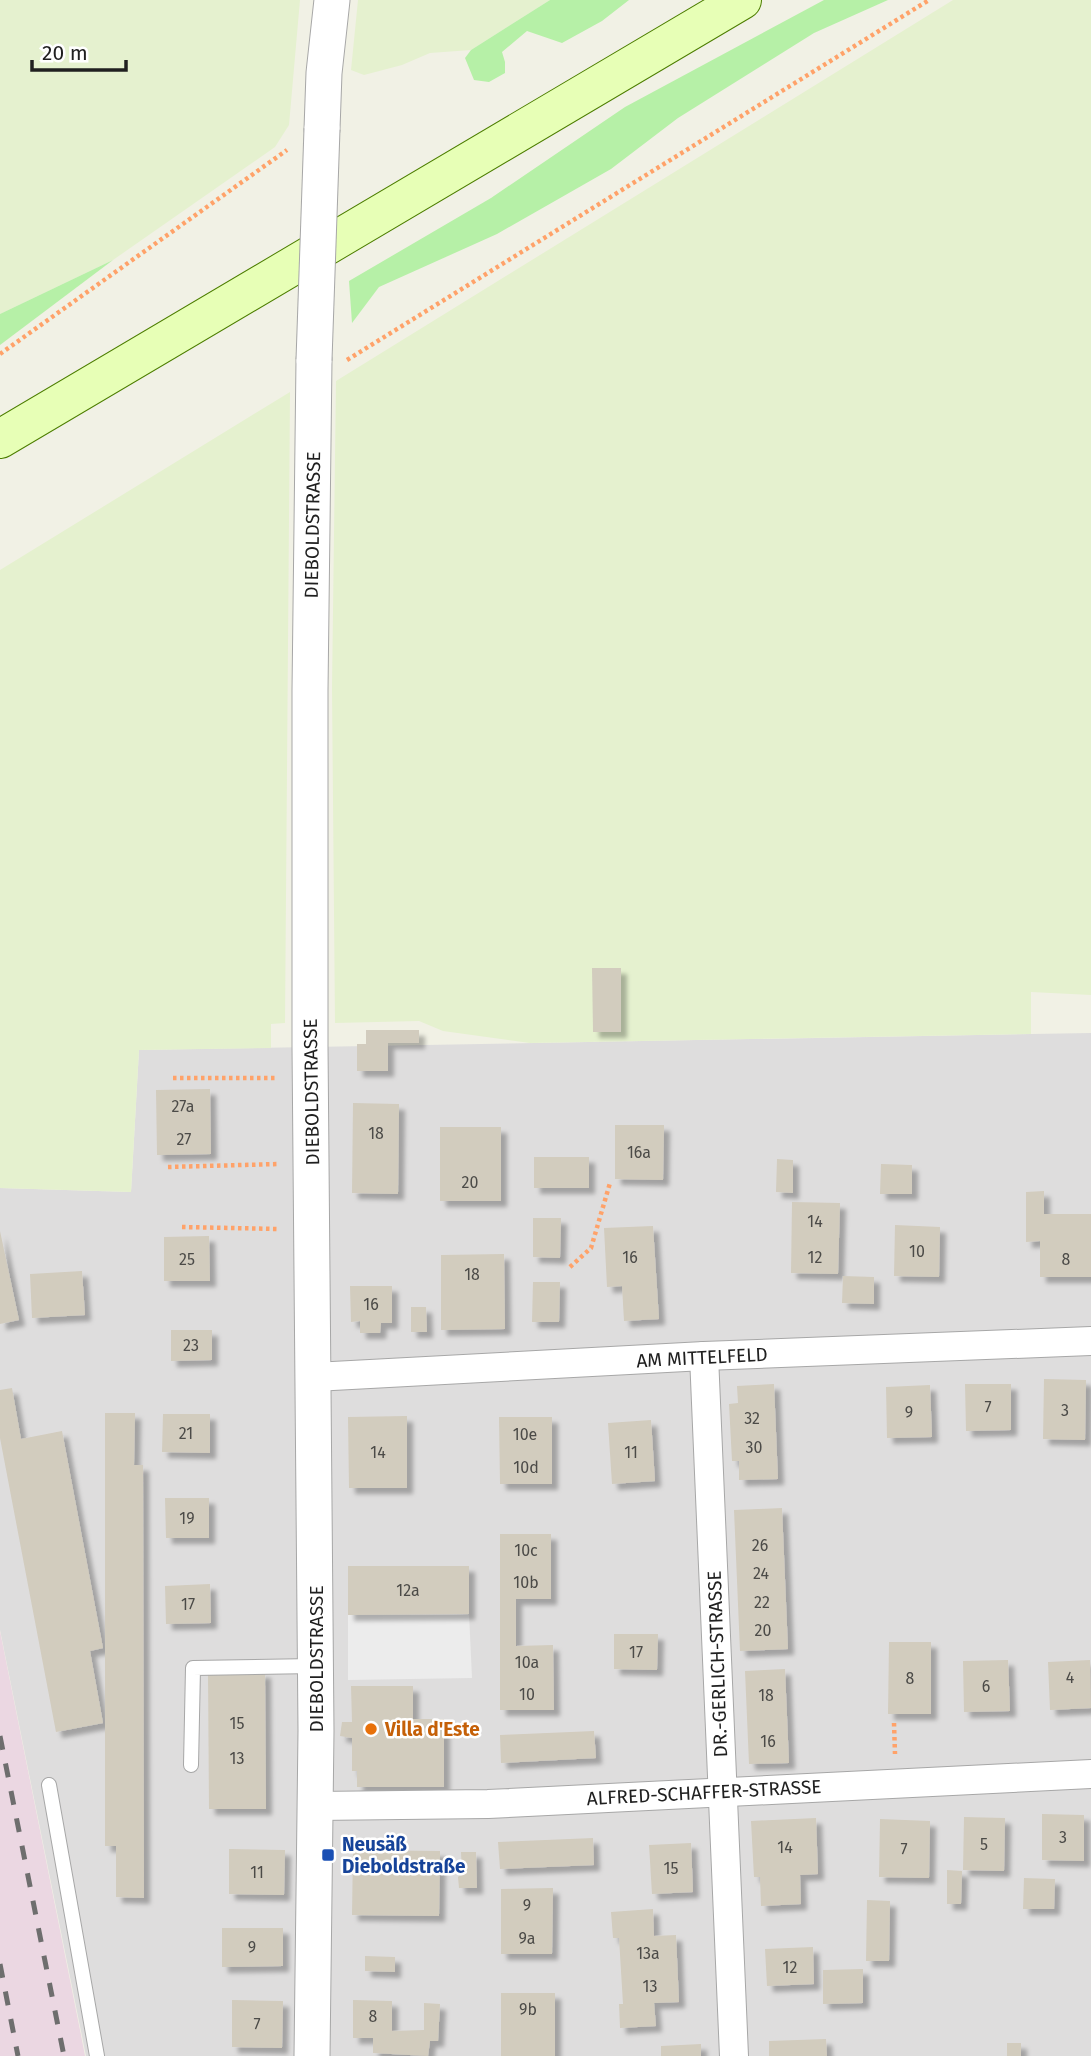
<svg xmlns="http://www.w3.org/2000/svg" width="1091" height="2056" viewBox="0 0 1091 2056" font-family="'Fira Sans',sans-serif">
<defs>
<filter id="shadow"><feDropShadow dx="6" dy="6" stdDeviation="2" flood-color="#0004"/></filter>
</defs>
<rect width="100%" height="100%" fill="#f1f1e5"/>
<path fill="#dedddd" d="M1091 1033V2056H86L0 1630V1188L131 1192 139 1050Z"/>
<path fill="#ebd7e2" d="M0 1631 81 2035 85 2056H0Z"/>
<g fill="#e5f1cf">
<path d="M0 0H300L289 125 275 147 113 260 0 314Z"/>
<path d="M358 0H550L471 50 430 53 402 65 364 75 351 70Z"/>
<path d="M953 0H1091V995L1031 992V1034L530 1043 443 1031 419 1021 335 1023 332 688 336 381Z"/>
<path d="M290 392 285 1023 271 1024V1048L139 1050 131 1192 0 1188V570Z"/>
</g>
<g fill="#b6f0a7">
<path d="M550 0H629L602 21 562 43 527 31 502 52 505 62V73L489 82 474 80 465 58 471 50Z"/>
<path d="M824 0H888L814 33 678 118 611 169 497 234 379 287 352 323 349 281 491 198 625 107Z"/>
<path d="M113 260 0 345V314Z"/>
</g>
<path fill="#ececec" d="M469 1614 472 1678 348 1680V1615Z"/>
<g fill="#d2ccbe" filter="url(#shadow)">
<path d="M592 968H621V1032H593Z"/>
<path d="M366 1030H419V1043H388V1071H357V1044H366Z"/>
<path d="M210 1089 211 1154 157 1155 156 1090Z"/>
<path d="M353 1103 399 1104 398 1194 352 1193Z"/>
<path d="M615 1125H664L663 1180 615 1179Z"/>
<rect x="440" y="1127" width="61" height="74"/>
<rect x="534" y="1157" width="55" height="31"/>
<path d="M777 1159 793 1160V1193L776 1192Z"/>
<path d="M881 1164 912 1165V1194H880Z"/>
<path d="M1044 1191V1214H1091V1277H1040V1241L1026 1242V1192Z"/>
<path d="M792 1202 840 1203 838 1274 791 1273Z"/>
<path d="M533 1218H561L560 1258 533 1257Z"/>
<path d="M895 1225 940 1227 939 1277 894 1276Z"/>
<path d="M653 1226 659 1319 624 1321 622 1286 607 1287 604 1228Z"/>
<path d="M0 1231 19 1320 0 1324Z"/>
<path d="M209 1236 210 1281H164V1237Z"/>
<path d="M504 1254 505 1329 441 1330V1255Z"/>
<path d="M82 1271 85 1315 32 1318 30 1274Z"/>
<path d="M843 1276 874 1277V1304L842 1303Z"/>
<path d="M533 1282H560L559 1322H532Z"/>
<path d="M350 1286H392V1323H381L380 1333H360V1321L351 1322Z"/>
<path d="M411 1307H426L427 1332H411Z"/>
<path d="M171 1330H212V1360L171 1361Z"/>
<path d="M1044 1379 1086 1380 1085 1440 1043 1439Z"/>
<path d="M774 1384 778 1479 739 1480V1461H732L729 1404 738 1403 737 1386Z"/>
<path d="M965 1384H1011V1430L966 1431Z"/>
<path d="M930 1385 932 1437 887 1438 886 1387Z"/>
<path d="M12 1388 21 1439 62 1431 103 1648 90 1651 103 1723 56 1732 0 1438V1390Z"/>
<path d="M105 1413H135L134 1465H143L144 1898 116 1897V1846H105Z"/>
<path d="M163 1414H210V1453L162 1452Z"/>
<path d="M407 1416V1488H349L348 1417Z"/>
<path d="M499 1417H552V1484H500Z"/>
<path d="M651 1420 655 1481 612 1484 608 1423Z"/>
<path d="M165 1498H209V1538H166Z"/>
<path d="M782 1508 788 1649 740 1651 734 1510Z"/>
<path d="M500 1534H551V1599H516V1646L553 1645 554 1710H500Z"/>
<path d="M348 1566H469V1614L348 1615Z"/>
<path d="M210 1584 211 1623 166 1624 165 1586Z"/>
<path d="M614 1634H658L657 1670 614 1669Z"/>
<path d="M889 1642H931V1714H888Z"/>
<path d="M1008 1660 1010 1711 964 1712 963 1661Z"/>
<path d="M1090 1660 1091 1708 1050 1710 1048 1662Z"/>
<path d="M785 1669 789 1763 749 1764 745 1671Z"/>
<path d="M208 1672H265L266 1809H209Z"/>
<path d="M351 1686H413V1719H444V1787H357V1771H352V1738L340 1736 342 1722H352Z"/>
<path d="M594 1731 596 1758 501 1763 500 1735Z"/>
<path d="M1042 1814 1084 1815V1861L1042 1860Z"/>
<path d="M964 1817 1005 1818 1004 1871 963 1870Z"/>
<path d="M816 1818 818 1874 800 1875 801 1904 761 1906 760 1877H754L751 1821Z"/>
<path d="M880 1819 930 1821 929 1878 879 1877Z"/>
<path d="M593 1838 594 1865 500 1869 498 1842Z"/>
<path d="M691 1843 693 1892 652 1894 649 1845Z"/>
<path d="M229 1849 285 1850 284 1895 229 1894Z"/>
<path d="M353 1850 440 1851 439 1916 352 1915Z"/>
<path d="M461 1852H476L477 1888H459L458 1877 462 1873Z"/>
<path d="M947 1870 962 1871 961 1904H947Z"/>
<path d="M1024 1878 1055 1879 1054 1909H1023Z"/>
<path d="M553 1888 552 1954H501V1889Z"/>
<path d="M867 1900 890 1901 889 1961H866Z"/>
<path d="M653 1909 654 1936 676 1935 679 2002 654 2003 656 2026 620 2028 619 2004H623L619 1938H613L611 1912Z"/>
<path d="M222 1928H283V1966L222 1967Z"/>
<path d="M813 1947 814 1984 767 1986 765 1949Z"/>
<path d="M365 1956 395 1957V1972L365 1971Z"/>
<path d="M863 1969V2003L823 2004V1970Z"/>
<rect x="501" y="1993" width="54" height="63"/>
<path d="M232 2000 283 2001 282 2048 232 2047Z"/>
<path d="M353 2000 392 2001V2031L424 2030V2003L440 2004 438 2041H430L428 2056 373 2053V2038H353Z"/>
<path d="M826 2039 827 2056H769V2041Z"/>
<rect x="1007" y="2043" width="14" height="13"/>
<path d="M701 2044V2056H661V2046Z"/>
</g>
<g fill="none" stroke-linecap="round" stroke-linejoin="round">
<g stroke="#a7a7a7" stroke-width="16">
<g id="service">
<path d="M191 1765 193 1668 315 1666"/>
<path d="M49 1785 97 2056"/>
</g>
</g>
<g stroke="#a7a7a7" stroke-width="30">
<g id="minor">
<path d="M704 1356 734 2056"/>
<path d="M314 1377 704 1356 1091 1341"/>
<path d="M316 1806 488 1804 1091 1774"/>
</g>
</g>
<g stroke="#a7a7a7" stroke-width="37">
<g id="tertiary">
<path d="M322 129 324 73 332 0"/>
<path d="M312 2056 316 1731 310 1046V690L314 360"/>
</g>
</g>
<g stroke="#4d7e00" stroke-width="40">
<path id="secondary" d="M0 439 742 0"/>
</g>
<g stroke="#ffa269" stroke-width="4.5" stroke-dasharray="3.5 3.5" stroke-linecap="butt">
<path d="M0 354 287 150"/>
<path d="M347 360 929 0"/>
<path d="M173 1078H277"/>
<path d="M168 1167 279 1164"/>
<path d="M182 1227 279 1229"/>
<path d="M570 1267 591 1248 610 1183"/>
<path d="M894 1723 895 1754"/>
</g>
<use href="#service" stroke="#fff" stroke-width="14"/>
<use href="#minor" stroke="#fff" stroke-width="28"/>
<use href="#tertiary" stroke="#fff" stroke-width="35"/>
<use href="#secondary" stroke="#e7ffb6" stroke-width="38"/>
<g stroke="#6e6e6e" stroke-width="5" stroke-dasharray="14 14" stroke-linecap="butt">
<path d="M0 1736 64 2056"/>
<path d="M0 1964 18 2056"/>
</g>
<g stroke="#a7a7a7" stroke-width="37" stroke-linecap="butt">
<path id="tertiary-bridge" d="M314 360 322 129"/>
</g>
<use href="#tertiary-bridge" stroke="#fff" stroke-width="35"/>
</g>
<circle fill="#e8710a" stroke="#fff" stroke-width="2.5" cx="371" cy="1729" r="7"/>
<rect fill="#1a4fb4" stroke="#fff" stroke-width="2.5" x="321" y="1848" width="14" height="14" rx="3.5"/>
<g text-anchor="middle" stroke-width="5" stroke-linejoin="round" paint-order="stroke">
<g font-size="16" fill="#4c4b48">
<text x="183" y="1112">27a</text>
<text x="376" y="1139">18</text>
<text x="184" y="1145">27</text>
<text x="639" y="1158">16a</text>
<text x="470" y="1188">20</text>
<text x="815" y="1227">14</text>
<text x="917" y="1257">10</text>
<text x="630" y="1263">16</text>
<text x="815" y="1263">12</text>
<text x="187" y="1265">25</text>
<text x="1066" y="1265">8</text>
<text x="472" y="1280">18</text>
<text x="371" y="1310">16</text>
<text x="191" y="1351">23</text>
<text x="988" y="1413">7</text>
<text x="1065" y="1416">3</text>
<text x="909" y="1418">9</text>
<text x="752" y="1424">32</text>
<text x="186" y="1439">21</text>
<text x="525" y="1440">10e</text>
<text x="754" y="1453">30</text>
<text x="378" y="1458">14</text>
<text x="631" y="1458">11</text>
<text x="526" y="1473">10d</text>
<text x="187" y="1524">19</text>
<text x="760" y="1551">26</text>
<text x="526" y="1556">10c</text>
<text x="761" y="1579">24</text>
<text x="526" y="1588">10b</text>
<text x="408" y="1596">12a</text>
<text x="762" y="1608">22</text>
<text x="188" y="1610">17</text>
<text x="763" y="1636">20</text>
<text x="636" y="1658">17</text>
<text x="527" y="1668">10a</text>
<text x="1070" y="1683">4</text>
<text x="910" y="1684">8</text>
<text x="986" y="1692">6</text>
<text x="527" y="1700">10</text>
<text x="766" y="1701">18</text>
<text x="237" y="1729">15</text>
<text x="768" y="1747">16</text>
<text x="237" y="1764">13</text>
<text x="1063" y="1843">3</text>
<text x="984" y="1850">5</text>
<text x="785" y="1853">14</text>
<text x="904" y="1855">7</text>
<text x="671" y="1874">15</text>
<text x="257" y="1878">11</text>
<text x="527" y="1911">9</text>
<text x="527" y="1944">9a</text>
<text x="252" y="1953">9</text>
<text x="648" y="1959">13a</text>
<text x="790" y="1973">12</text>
<text x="650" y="1992">13</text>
<text x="528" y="2015">9b</text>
<text x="373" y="2022">8</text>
<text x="257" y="2030">7</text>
</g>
<g font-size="19" fill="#202020" stroke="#fff">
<text transform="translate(312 525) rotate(-89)" y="7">DIEBOLDSTRASSE</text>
<text transform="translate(311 1092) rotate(-91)" y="7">DIEBOLDSTRASSE</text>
<text transform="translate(702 1357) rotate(-3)" y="7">AM MITTELFELD</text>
<text transform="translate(316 1659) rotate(-90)" y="7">DIEBOLDSTRASSE</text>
<text transform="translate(717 1664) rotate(-92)" y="7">DR.-GERLICH-STRASSE</text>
<text transform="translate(704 1792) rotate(-3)" y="7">ALFRED-SCHAFFER-STRASSE</text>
</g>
<g font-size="19" font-weight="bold" fill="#c56008" stroke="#fff" text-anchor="start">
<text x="385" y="1736">Villa d'Este</text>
</g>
<g font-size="19" font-weight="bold" fill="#164399" stroke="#fff" text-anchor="start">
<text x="342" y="1851">Neusäß<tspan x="342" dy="22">Dieboldstraße</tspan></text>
</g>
</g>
<path d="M32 60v10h94v-10" fill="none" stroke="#202020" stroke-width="3.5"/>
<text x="42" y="60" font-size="21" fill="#202020" stroke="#ffffff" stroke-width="5" paint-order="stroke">20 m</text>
</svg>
